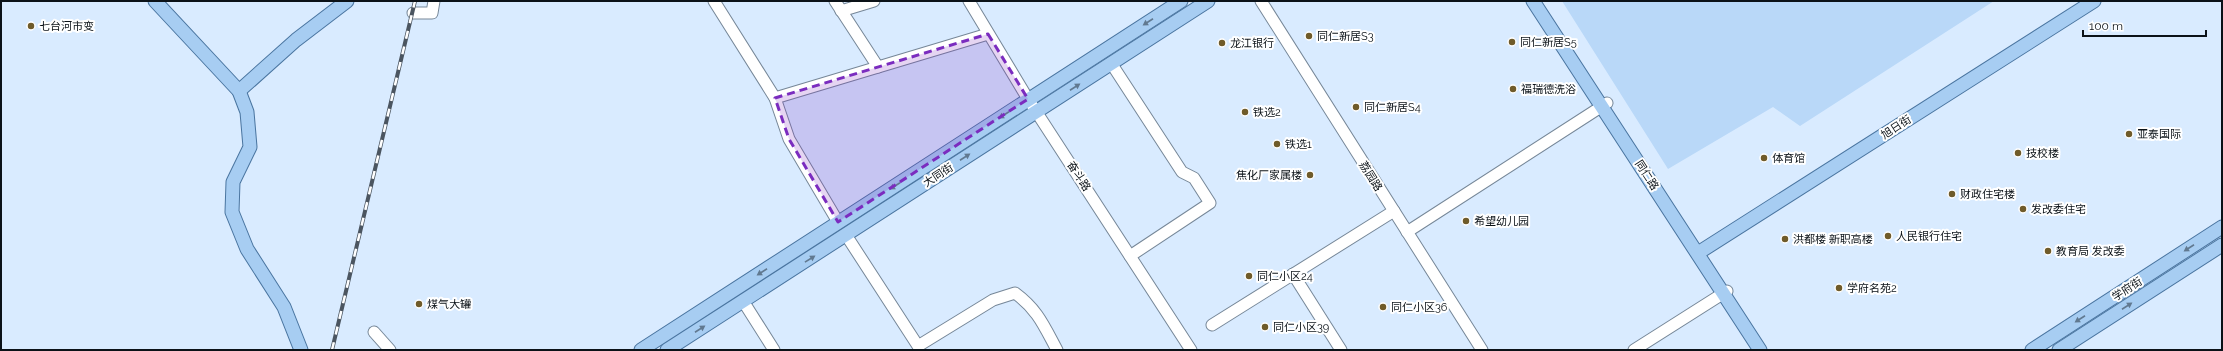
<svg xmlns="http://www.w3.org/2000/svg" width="2223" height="351" viewBox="0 0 2223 351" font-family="Raleway,'Noto Sans SC',sans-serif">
<rect width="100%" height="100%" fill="#d9ebff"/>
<path fill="#b9d8f8" d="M1562 1H1994L1800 126 1773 107 1668 169Z"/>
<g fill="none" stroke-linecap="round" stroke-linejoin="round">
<g stroke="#768798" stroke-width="13">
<g id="minor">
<path d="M714 1 775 98 789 139 838 222"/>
<path d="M835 1 878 67"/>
<path d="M969 1 1028 99 1191 350"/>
<path d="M1261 1 1482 350"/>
<path d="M841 11 874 1"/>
<path d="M413 13H432L434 1"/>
<path d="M1111 63 1182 172 1194 178 1210 203 1130 256"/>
<path d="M775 98 988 34"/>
<path d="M1407 232 1607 103"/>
<path d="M846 235 918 346 993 300 1015 293C1038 310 1044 326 1057 350"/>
<path d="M1293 274 1341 350"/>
<path d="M743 301 774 350"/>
<path d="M1212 325 1394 211"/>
<path d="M374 332 390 350"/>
<path d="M1634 350 1727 291"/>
</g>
</g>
<g stroke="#4a75a0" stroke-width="15">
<g id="major">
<path d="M155 1 239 91 247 112 250 147 233 182 232 212 247 249 284 307 301 350"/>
<path d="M1533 1 1760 350"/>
<path d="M239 91 296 40 347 1"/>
<path d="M1698 253 2094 1"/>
<path d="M641 350 1181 1"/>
<path d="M667 350 1208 1"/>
<path d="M2032 350 2222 227"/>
<path d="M2059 350 2222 245"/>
</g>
</g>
<use href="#minor" stroke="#fff" stroke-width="11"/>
<use href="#major" stroke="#a7cdf2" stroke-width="13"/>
<g stroke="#4b5560" stroke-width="4">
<path id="rail" d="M332 350 415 1"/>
</g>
<use href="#rail" stroke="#fff" stroke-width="2.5" stroke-dasharray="8" stroke-linecap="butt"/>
</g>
<defs><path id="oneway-solid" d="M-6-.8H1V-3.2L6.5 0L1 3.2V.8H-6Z"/></defs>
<g fill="#617990">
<use href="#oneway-solid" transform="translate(1148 22) rotate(147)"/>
<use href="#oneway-solid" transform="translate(1075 87) rotate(-33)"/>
<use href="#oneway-solid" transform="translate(1004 115) rotate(147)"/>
<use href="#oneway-solid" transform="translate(965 157) rotate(-33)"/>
<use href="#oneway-solid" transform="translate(895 186) rotate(147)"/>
<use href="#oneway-solid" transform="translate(2189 248) rotate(147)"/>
<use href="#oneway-solid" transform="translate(810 259) rotate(-32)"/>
<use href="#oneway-solid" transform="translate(762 272) rotate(147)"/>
<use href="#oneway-solid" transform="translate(2127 306) rotate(-33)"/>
<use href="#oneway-solid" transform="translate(2080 319) rotate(147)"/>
<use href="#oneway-solid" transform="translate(700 329) rotate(-33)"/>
</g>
<path fill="#7b2cbf" fill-opacity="0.2" stroke="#7b2cbf" stroke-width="3" stroke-dasharray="8 5" stroke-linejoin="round" d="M988 34 1028 99 838 222 789 139 775 98Z"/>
<g fill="#6f5b2a" stroke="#fff" stroke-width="1.5">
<circle cx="31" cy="26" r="4"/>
<circle cx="1309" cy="36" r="4"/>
<circle cx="1512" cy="42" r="4"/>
<circle cx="1222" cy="43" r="4"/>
<circle cx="1513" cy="89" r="4"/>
<circle cx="1356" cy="107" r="4"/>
<circle cx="1245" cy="112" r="4"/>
<circle cx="2129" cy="134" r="4"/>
<circle cx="1277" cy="144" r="4"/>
<circle cx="2018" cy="153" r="4"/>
<circle cx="1764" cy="158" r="4"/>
<circle cx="1310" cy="175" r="4"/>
<circle cx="1952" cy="194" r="4"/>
<circle cx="2023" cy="209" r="4"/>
<circle cx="1466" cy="221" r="4"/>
<circle cx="1888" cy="236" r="4"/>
<circle cx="1785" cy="239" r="4"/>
<circle cx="2048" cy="251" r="4"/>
<circle cx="1249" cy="276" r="4"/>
<circle cx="1839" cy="288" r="4"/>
<circle cx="419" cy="304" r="4"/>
<circle cx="1383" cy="307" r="4"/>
<circle cx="1265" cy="327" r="4"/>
</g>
<g text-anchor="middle" stroke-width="4" stroke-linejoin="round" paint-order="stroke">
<g font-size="11" fill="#0b1218" stroke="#fff" text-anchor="start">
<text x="39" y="30">七台河市变</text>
<text x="1317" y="40">同仁新居S3</text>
<text x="1520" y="46">同仁新居S5</text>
<text x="1230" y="47">龙江银行</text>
<text x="1521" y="93">福瑞德洗浴</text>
<text x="1364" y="111">同仁新居S4</text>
<text x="1253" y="116">铁选2</text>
<text x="2137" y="138">亚泰国际</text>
<text x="1285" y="148">铁选1</text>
<text x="2026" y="157">技校楼</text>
<text x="1772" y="162">体育馆</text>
<text x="1302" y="179" text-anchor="end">焦化厂家属楼</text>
<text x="1960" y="198">财政住宅楼</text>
<text x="2031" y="213">发改委住宅</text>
<text x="1474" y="225">希望幼儿园</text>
<text x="1896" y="240">人民银行住宅</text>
<text x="1793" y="243">洪都楼 新职高楼</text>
<text x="2056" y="255">教育局 发改委</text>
<text x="1257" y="280">同仁小区24</text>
<text x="1847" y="292">学府名苑2</text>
<text x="427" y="308">煤气大罐</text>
<text x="1391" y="311">同仁小区36</text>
<text x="1273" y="331">同仁小区39</text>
</g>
<g font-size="11" fill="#0b1218" stroke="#fff">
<text transform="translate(1896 127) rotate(-33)" y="4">旭日街</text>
<text transform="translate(938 175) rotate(-33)" y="4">大同街</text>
<text transform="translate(1647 175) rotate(57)" y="4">同仁路</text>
<text transform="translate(1079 176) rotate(57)" y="4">奋斗路</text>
<text transform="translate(1371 176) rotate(58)" y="4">荔园路</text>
<text transform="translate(2127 289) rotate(-33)" y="4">学府街</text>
</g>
</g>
<rect width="2223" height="351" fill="none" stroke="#0b1218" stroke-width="4"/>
<path d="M2083 30v6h123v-6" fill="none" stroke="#0b1218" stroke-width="2"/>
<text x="2089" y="30" font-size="12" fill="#0b1218" stroke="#ffffff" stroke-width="3" paint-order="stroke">100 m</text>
</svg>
